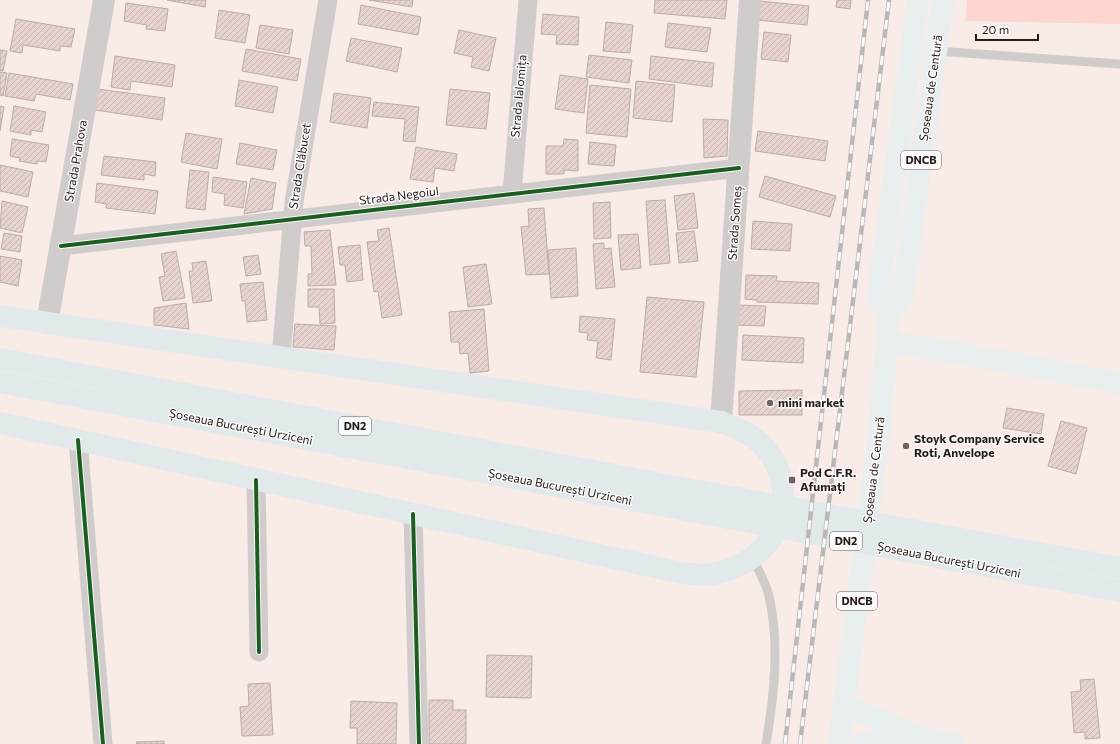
<svg xmlns="http://www.w3.org/2000/svg" width="1120" height="744" viewBox="0 0 1120 744" font-family="Commissioner,sans-serif">
<defs>
<pattern id="building-hatch" width="6" height="6" patternUnits="userSpaceOnUse"><rect width="6" height="6" fill="#e6d2ce"/><path d="M-1 1l2-2M0 6l6-6M5 7l2-2" fill="none" stroke="#c5b4b0"/></pattern>
</defs>
<rect width="100%" height="100%" fill="#f9ebe8"/>
<path fill="#fcd6cf" d="M967 0H1120V24L965 21Z"/>
<g fill="url(#building-hatch)" stroke="#b9acaa">
<path d="M167 0H206L205 7Z"/>
<path d="M369 0H413L412 7Z"/>
<path d="M655 0H727L725 19 654 13Z"/>
<path d="M837 0H851L850 9 836 7Z"/>
<path d="M759 1 809 6 807 25 757 20Z"/>
<path d="M126 3 168 9 165 31 146 29 147 25 124 21Z"/>
<path d="M361 5 421 17 418 35 358 24Z"/>
<path d="M219 10 250 15 245 43 215 38Z"/>
<path d="M543 14 579 17 578 45 556 44 557 35 541 34Z"/>
<path d="M16 19 75 29 71 47 60 46V51L23 45 22 53 10 51Z"/>
<path d="M606 22 633 25 630 53 603 51Z"/>
<path d="M668 23 711 28 707 52 665 47Z"/>
<path d="M260 25 293 30 289 54 256 48Z"/>
<path d="M459 30 496 38 489 71 471 67 473 57 454 53Z"/>
<path d="M764 32 791 35 788 62 761 59Z"/>
<path d="M351 38 402 48 397 72 346 61Z"/>
<path d="M246 49 301 59 297 81 242 71Z"/>
<path d="M0 50 7 51 3 71 0 70Z"/>
<path d="M589 55 632 60 629 83 586 77Z"/>
<path d="M115 56 175 65 172 87 131 81 130 90 111 87Z"/>
<path d="M651 56 714 63 712 87 649 79Z"/>
<path d="M0 72 7 73 3 96 0 95Z"/>
<path d="M9 73 73 84 70 100 36 94 34 101 5 96Z"/>
<path d="M560 75 588 79 584 113 555 109Z"/>
<path d="M239 80 278 87 273 113 235 106Z"/>
<path d="M636 81 675 85 672 122 633 118Z"/>
<path d="M590 85 631 89 627 137 586 133Z"/>
<path d="M98 89 165 98 162 120 95 110Z"/>
<path d="M450 89 490 93 486 129 446 125Z"/>
<path d="M334 93 371 98 367 128 330 122Z"/>
<path d="M374 102 419 107 415 142 403 141 405 119 372 116Z"/>
<path d="M0 106 4 107 0 131Z"/>
<path d="M14 106 46 112 42 132 31 130V135L10 131Z"/>
<path d="M703 119 728 120 727 156 704 158Z"/>
<path d="M758 131 828 141 825 161 755 151Z"/>
<path d="M186 133 222 139 217 169 181 162Z"/>
<path d="M12 139 49 145 46 162 38 161 37 164 19 161 20 158 10 156Z"/>
<path d="M564 139 578 140V171L564 170V174H546V146H563Z"/>
<path d="M590 142 616 145 614 166 588 164Z"/>
<path d="M240 143 277 150 273 170 236 164Z"/>
<path d="M416 147 457 154 454 171 435 168 433 182 410 179Z"/>
<path d="M104 156 156 162 155 176 144 174V180L101 175Z"/>
<path d="M0 165 33 172 28 197 0 191Z"/>
<path d="M190 170 209 172 205 210 186 208Z"/>
<path d="M765 176 836 196 830 217 759 197Z"/>
<path d="M213 177 247 182 243 208 224 205 225 194 212 192Z"/>
<path d="M251 178 276 183 272 209 244 214Z"/>
<path d="M97 183 158 191 155 214 106 208 107 204 95 202Z"/>
<path d="M694 193 698 228 678 230 674 196Z"/>
<path d="M665 200 670 263 650 265 646 201Z"/>
<path d="M2 201 28 207 22 233 0 228Z"/>
<path d="M610 202 611 238 594 239 593 203Z"/>
<path d="M544 208 549 274 526 275 521 227 529 226 528 209Z"/>
<path d="M753 221 792 224 790 251 751 249Z"/>
<path d="M389 228 402 315 382 318 378 291 374 292 367 242 379 241 377 230Z"/>
<path d="M330 230 336 285 308 286V274H312L311 246H305L304 232Z"/>
<path d="M694 231 698 261 679 263 676 233Z"/>
<path d="M4 233 22 236 20 252 1 249Z"/>
<path d="M638 234 641 268 621 270 618 235Z"/>
<path d="M604 243V249L611 248 615 287 596 289 593 244Z"/>
<path d="M360 245 363 280 347 282 345 265H340L338 247Z"/>
<path d="M576 248 578 296 551 298 548 250Z"/>
<path d="M176 251 185 298 163 301 159 277 165 276 161 254Z"/>
<path d="M258 255 261 274 246 276 243 257Z"/>
<path d="M0 256 22 260 18 286 0 282Z"/>
<path d="M206 261 212 301 193 303 189 271H193L192 263Z"/>
<path d="M486 264 492 304 468 307 463 267Z"/>
<path d="M746 275 777 276 776 281 819 283 818 304 757 302V300L745 299Z"/>
<path d="M263 282 267 320 247 322 245 301H242L240 284Z"/>
<path d="M308 289H334L335 323 320 324 319 307H308Z"/>
<path d="M647 297 704 302 696 377 640 372Z"/>
<path d="M186 303 189 329 154 325V308Z"/>
<path d="M737 305 766 306 764 326 736 325Z"/>
<path d="M484 309 489 371 470 373 468 353 460 354 459 342H451L449 312Z"/>
<path d="M580 316 615 319 611 360 596 358 598 341 587 340 588 333 579 332Z"/>
<path d="M295 324 336 326 334 350 293 347Z"/>
<path d="M743 335 804 338 803 363 742 360Z"/>
<path d="M802 390V415H739V391Z"/>
<path d="M1007 408 1044 414 1041 434 1003 428Z"/>
<path d="M1061 421 1087 428 1076 474 1048 466Z"/>
<path d="M487 655 532 656 531 698 486 697Z"/>
<path d="M1094 679 1100 738 1085 739V732L1074 733 1071 692 1081 691 1080 680Z"/>
<path d="M270 683 273 735 242 736 240 707 249 706 248 684Z"/>
<path d="M429 700H453V710H466V744H429Z"/>
<path d="M351 701 397 703 396 744H357V728H350Z"/>
<path d="M164 741V744H137L136 742Z"/>
</g>
<g fill="none" stroke-linecap="round" stroke-linejoin="round">
<g stroke="#d1cccc" stroke-width="9">
<path d="M936 51 1120 64"/>
<path d="M752 557C758 569 766 583 769 596 780 645 774 696 766 744"/>
</g>
<g stroke="#d1cccc" stroke-width="19">
<path d="M512 193 528 0"/>
<path d="M61 246 739 168"/>
<path d="M281 357 294 202 328 0"/>
<path d="M78 440 103 744"/>
<path d="M256 480 259 652"/>
<path d="M413 514 419 744"/>
</g>
<g stroke="#d1cccc" stroke-width="22">
<path d="M47 323 104 0"/>
<path d="M721 422 750 0"/>
</g>
<g stroke="#e9eeef" stroke-width="22">
<path d="M889 314 881 303 879 290 918 0"/>
<path d="M886 343 935 349 1120 383"/>
<path d="M844 707 867 714 918 737 953 744"/>
<path d="M839 744 881 417 888 320C889 312 899 303 903 294L943 0"/>
<path d="M864 744 918 737"/>
</g>
<g stroke="#e2e9eb" stroke-width="22">
<path d="M0 316 721 422C738 429 753 434 765 448 785 470 790 508 774 534 763 554 736 571 712 574 703 576 692 574 682 573L0 423"/>
<path d="M0 359 709 493 1120 568"/>
<path d="M0 382 1120 591"/>
</g>
<g stroke="#bbb7b7" stroke-width="4.5">
<g id="rail">
<path d="M785 744 868 0"/>
<path d="M800 744 889 0"/>
</g>
</g>
<use href="#rail" stroke="#fafafa" stroke-width="3" stroke-dasharray="9" stroke-linecap="butt"/>
<g stroke="#fafafa" stroke-width="6">
<g id="cycleway">
<path d="M61 246 739 168"/>
<path d="M78 440 103 744"/>
<path d="M256 480 259 652"/>
<path d="M413 514 419 744"/>
</g>
</g>
<use href="#cycleway" stroke="#1b5e20" stroke-width="4"/>
</g>
<g fill="#706260" stroke="#fafafa" stroke-width="1.5">
<circle cx="770" cy="403" r="4"/>
<circle cx="906" cy="446" r="4"/>
<rect x="788" y="476" width="8" height="8" rx="2"/>
</g>
<g text-anchor="middle" stroke-width="3" stroke-linejoin="round" paint-order="stroke">
<g fill="#fafafa" stroke="#665c5a" stroke-width="1">
<rect x="901" y="151" width="40" height="18" rx="3"/>
<rect x="339" y="417" width="32" height="18" rx="3"/>
<rect x="830" y="532" width="32" height="18" rx="3"/>
<rect x="837" y="592" width="40" height="18" rx="3"/>
</g>
<g font-size="11" font-weight="bold" fill="#271916">
<text x="921" y="164">DNCB</text>
<text x="355" y="430">DN2</text>
<text x="846" y="545">DN2</text>
<text x="857" y="605">DNCB</text>
</g>
<g font-size="12" fill="#271916" stroke="#fafafa">
<text transform="translate(931 88) rotate(-82)" y="4">Șoseaua de Centură</text>
<text transform="translate(519 96) rotate(-85)" y="4">Strada Ialomița</text>
<text transform="translate(76 161) rotate(-80)" y="4">Strada Prahova</text>
<text transform="translate(300 166) rotate(-81)" y="4">Strada Clăbucet</text>
<text transform="translate(399 196) rotate(-7)" y="4">Strada Negoiul</text>
<text transform="translate(735 223) rotate(-86)" y="4">Strada Someș</text>
<text transform="translate(241 427) rotate(11)" y="4">Șoseaua București Urziceni</text>
<text transform="translate(874 470) rotate(-83)" y="4">Șoseaua de Centură</text>
<text transform="translate(560 487) rotate(11)" y="4">Șoseaua București Urziceni</text>
<text transform="translate(949 560) rotate(11)" y="4">Șoseaua București Urziceni</text>
</g>
<g font-size="12" font-weight="bold" fill="#271916" stroke="#fafafa" text-anchor="start">
<text x="778" y="407">mini market</text>
<text x="914" y="443">Stoyk Company Service<tspan x="914" dy="14">Roti, Anvelope</tspan></text>
<text x="800" y="477">Pod C.F.R.<tspan x="800" dy="14">Afumați</tspan></text>
</g>
</g>
<path d="M976 34v6h62v-6" fill="none" stroke="#271916" stroke-width="2"/>
<text x="982" y="34" font-size="12" fill="#271916" stroke="#fafafa" stroke-width="3" paint-order="stroke">20 m</text>
</svg>
